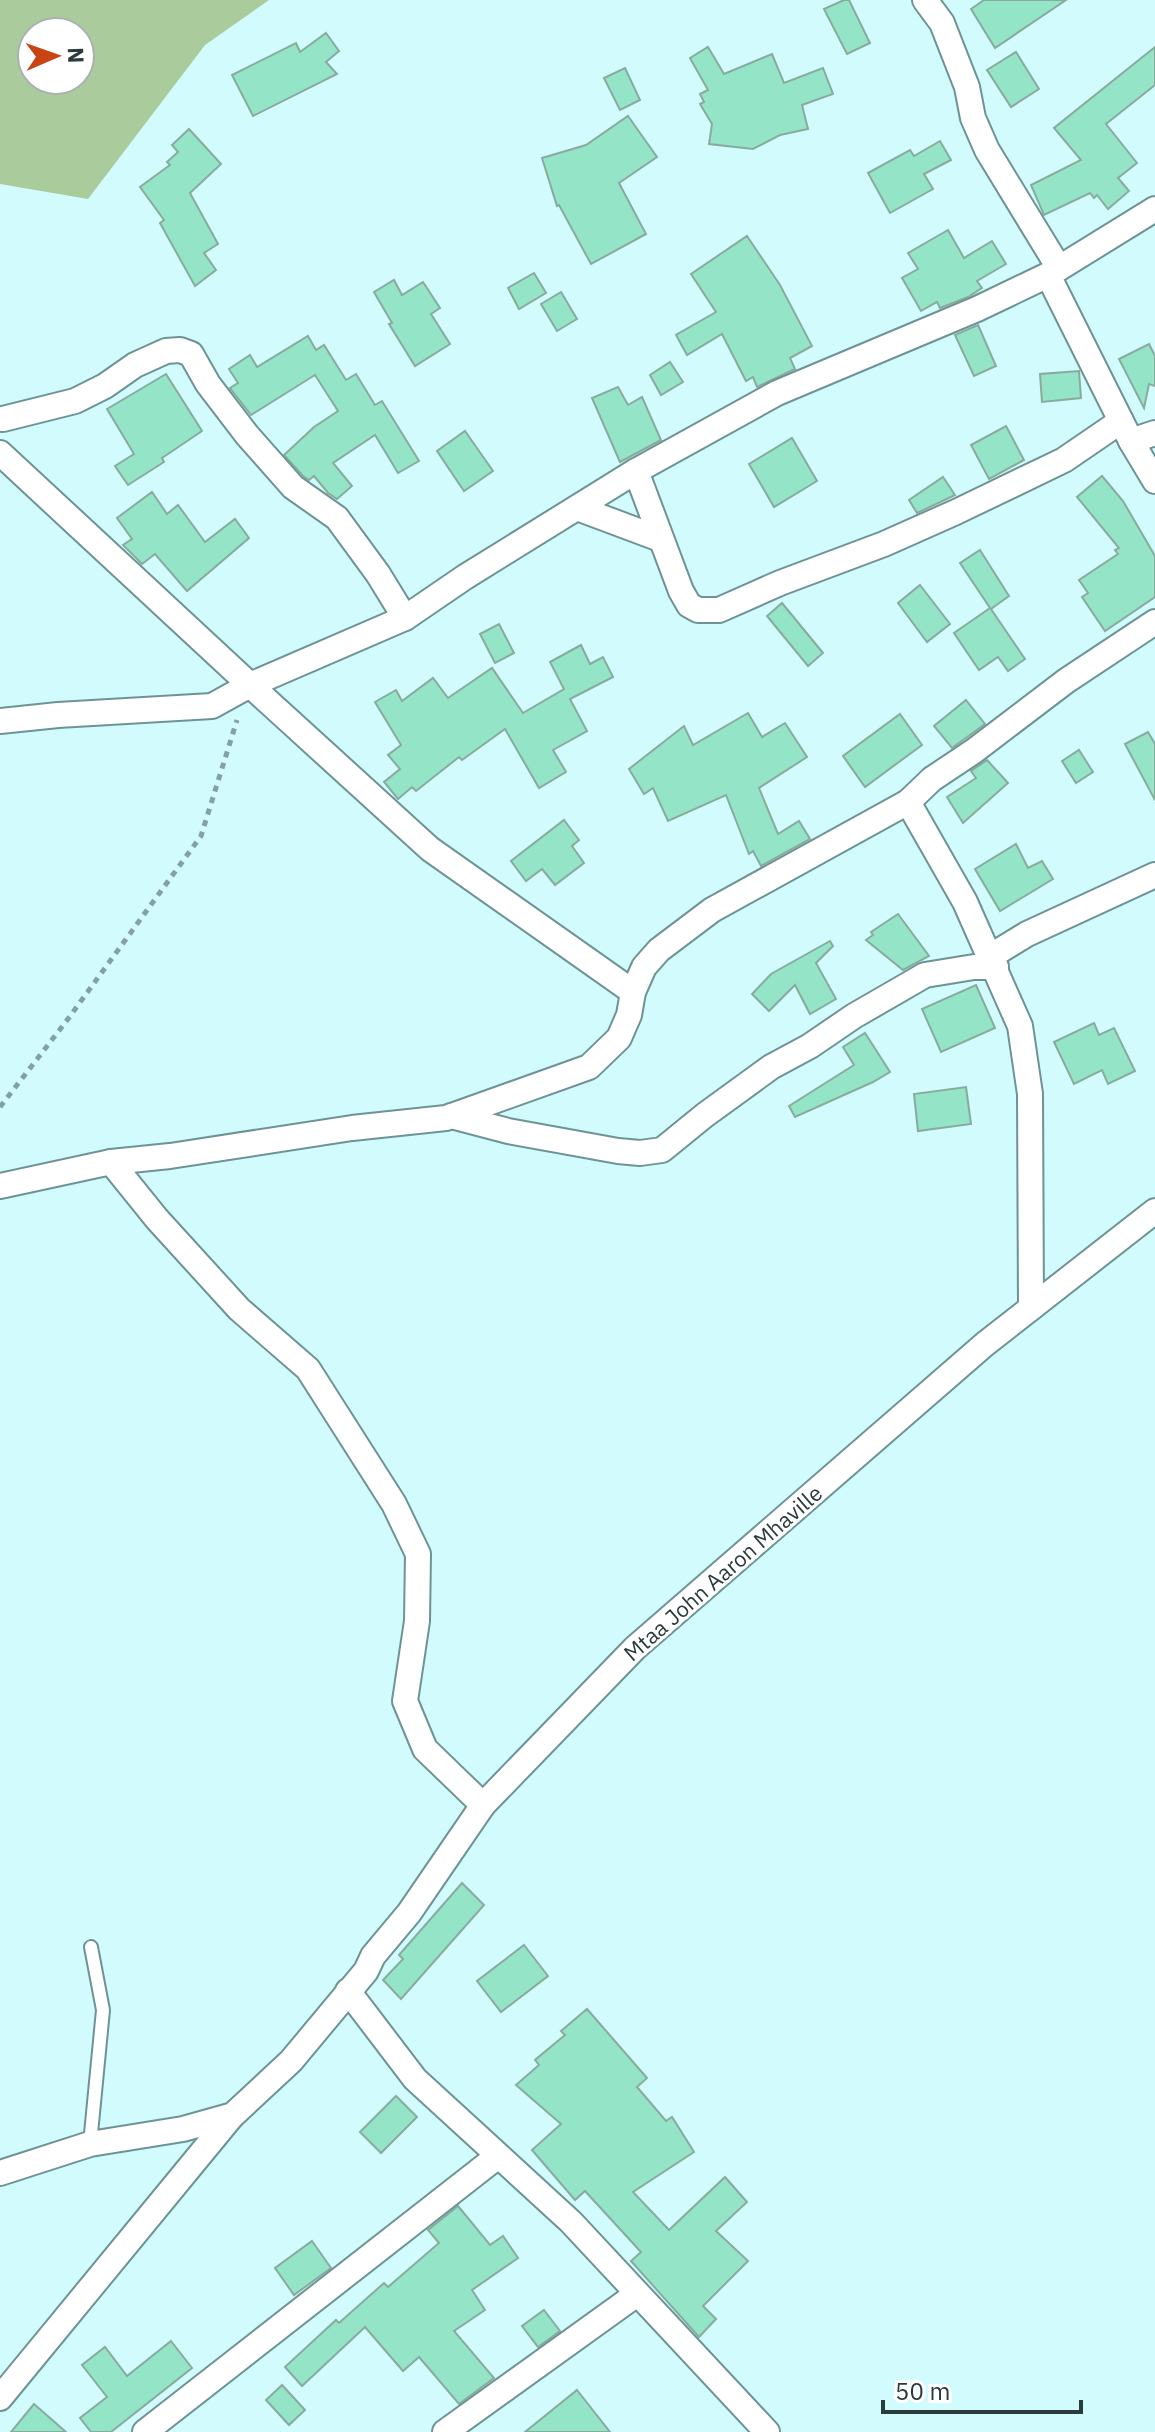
<svg xmlns="http://www.w3.org/2000/svg" width="1155" height="2432" viewBox="0 0 1155 2432" font-family="'IBM Plex Sans',sans-serif">
<rect width="100%" height="100%" fill="#d2fbfe"/>
<path fill="#aacb9b" fill-rule="evenodd" d="M0 0H269L205 45 88 199 0 184ZM32 32H80V80H32Z"/>
<g fill="#94e5c7" stroke="#89ab9d" stroke-width="2">
<path d="M844 0H849L870 43 847 54 824 9Z"/>
<path d="M984 0H1066L995 48 971 9Z"/>
<path d="M326 33 339 51 326 62 337 74 253 116 232 75 296 43 300 52Z"/>
<path d="M708 47 724 74 772 54 784 83 823 68 833 94 802 105 808 129 780 135 753 149 709 144 712 124 700 104 704 102 700 94 708 90 690 58Z"/>
<path d="M1155 47V85L1106 124 1137 163 1118 178 1129 191 1108 209 1097 195 1094 198 1090 193 1044 215 1031 185 1081 160 1054 128Z"/>
<path d="M1016 52 1039 89 1011 107 987 70Z"/>
<path d="M625 68 640 100 620 110 604 78Z"/>
<path d="M628 116 657 157 619 183 646 234 591 264 559 205 557 206 542 158 586 145Z"/>
<path d="M189 129 221 164 190 193 218 244 204 253 216 270 195 286 160 223 164 220 140 187 170 165 167 162 178 152 172 145Z"/>
<path d="M940 141 951 160 924 174 933 189 890 213 868 173 910 150 914 156Z"/>
<path d="M948 230 964 258 992 241 1006 264 977 281 982 288 968 297 940 308 937 302 921 311 902 278 918 269 908 253Z"/>
<path d="M747 236 780 285 812 346 790 358 795 369 757 387 753 377 746 381 722 334 687 355 676 335 716 312 691 274Z"/>
<path d="M534 273 546 293 519 309 508 288Z"/>
<path d="M394 280 402 295 423 282 440 308 431 314 450 344 415 366 389 324 392 323 374 292Z"/>
<path d="M561 292 577 319 557 331 541 304Z"/>
<path d="M978 325 996 366 974 376 955 335Z"/>
<path d="M308 336 316 350 324 345 346 380 356 374 375 405 382 401 419 461 398 473 375 435 333 463 352 486 337 499 328 493 314 476 309 480 303 476 284 455 314 427 338 411 315 375 251 415 230 388 238 383 229 369 250 355 257 367Z"/>
<path d="M1149 344 1155 356V386L1149 384 1144 408 1119 359Z"/>
<path d="M670 362 683 382 661 395 650 375Z"/>
<path d="M1079 371 1081 398 1042 402 1040 374Z"/>
<path d="M166 374 202 431 162 458 164 462 128 485 115 466 134 454 107 409Z"/>
<path d="M618 387 628 405 642 397 661 440 620 462 592 398Z"/>
<path d="M1006 426 1024 460 989 479 971 445Z"/>
<path d="M465 431 493 471 464 491 437 451Z"/>
<path d="M792 438 817 481 774 507 749 464Z"/>
<path d="M1102 476 1123 501 1155 556V597L1105 631 1082 597 1088 593 1079 580 1118 554 1115 550 1119 548 1077 497Z"/>
<path d="M943 477 955 495 917 513 909 500Z"/>
<path d="M152 492 167 514 178 505 205 542 235 519 249 538 187 591 155 554 142 564 123 545 132 539 117 518Z"/>
<path d="M980 550 1009 596 991 609 1025 659 1008 671 998 657 979 670 954 633 990 608 960 563Z"/>
<path d="M920 585 950 624 927 642 898 603Z"/>
<path d="M782 603 823 653 808 666 767 616Z"/>
<path d="M499 624 514 653 495 663 480 634Z"/>
<path d="M581 645 590 664 603 657 613 677 570 699 587 731 553 750 566 772 539 788 505 729 462 760 459 757 416 791 412 787 398 799 384 782 400 769 388 755 401 745 375 702 396 690 402 701 433 678 448 698 492 668 523 713 564 689 550 662Z"/>
<path d="M966 700 985 724 952 748 934 726Z"/>
<path d="M748 713 762 737 785 723 807 757 759 788 778 834 799 821 810 839 761 866 753 851 749 854 726 795 668 821 653 788 644 794 629 769 684 726 693 745Z"/>
<path d="M900 714 922 745 865 787 843 756Z"/>
<path d="M1148 732 1155 744V800L1125 744Z"/>
<path d="M1079 750 1093 772 1076 783 1062 761Z"/>
<path d="M987 760 1008 783 963 823 947 797 976 778 971 771Z"/>
<path d="M564 820 579 840 572 846 584 863 555 885 542 869 526 881 511 861Z"/>
<path d="M1016 844 1028 868 1042 861 1053 879 1000 911 975 869Z"/>
<path d="M898 914 929 956 903 970 866 940 873 935 871 932Z"/>
<path d="M830 941 833 946 816 963 836 999 810 1014 795 985 769 1011 752 994 771 974Z"/>
<path d="M976 985 995 1028 941 1052 922 1009Z"/>
<path d="M1094 1023 1099 1035 1114 1028 1135 1071 1108 1084 1102 1070 1074 1084 1054 1042Z"/>
<path d="M865 1033 890 1072 873 1082 795 1117 789 1106 854 1065 843 1047Z"/>
<path d="M966 1087 971 1124 918 1131 914 1094Z"/>
<path d="M462 1883 484 1905 401 1999 383 1980 403 1959 399 1955Z"/>
<path d="M524 1945 548 1976 501 2012 477 1981Z"/>
<path d="M587 2009 647 2078 637 2087 666 2121 672 2117 694 2152 633 2192 669 2230 725 2177 747 2202 716 2231 748 2261 703 2306 716 2319 699 2337 631 2261 641 2252 585 2191 575 2200 532 2150 561 2124 516 2085 539 2065 535 2060 565 2035 561 2031Z"/>
<path d="M396 2096 417 2117 381 2153 360 2132Z"/>
<path d="M458 2206 490 2245 503 2236 518 2258 472 2290 485 2310 454 2331 494 2378 459 2404 419 2357 403 2371 365 2327 302 2386 285 2367 336 2320 339 2323 384 2283 388 2287 439 2243 428 2230Z"/>
<path d="M312 2241 331 2268 294 2295 275 2268Z"/>
<path d="M544 2310 560 2331 538 2347 522 2326Z"/>
<path d="M171 2341 192 2368 111 2432H91L80 2418 107 2397 82 2365 105 2347 127 2376Z"/>
<path d="M282 2385 305 2410 289 2425 266 2400Z"/>
<path d="M577 2390 610 2432H525Z"/>
<path d="M34 2404 66 2432H11Z"/>
</g>
<g fill="none" stroke-linecap="round" stroke-linejoin="round">
<g stroke="#6e9396" stroke-width="16">
<path id="service" d="M90 2144 103 2010 91 1947"/>
</g>
<g stroke="#6e9396" stroke-width="28">
<g id="minor">
<path d="M925 0 942 23 967 87 973 118 987 150 1059 268"/>
<path d="M1048 275 1131 441 1155 481"/>
<path d="M3 419 75 401 105 386 135 365 166 351 180 350 191 354 208 384 247 435 293 487 337 518 378 574 405 618"/>
<path d="M1131 441 1155 433"/>
<path d="M0 453 250 685 430 849 633 992"/>
<path d="M636 471 681 591 689 605 698 610H719L780 583 884 544 956 512 1064 460 1121 421"/>
<path d="M577 508 660 539"/>
<path d="M0 721 58 715 212 706 250 685 405 618 465 577 636 471 777 393 977 309 1048 275 1155 209"/>
<path d="M908 802 965 902 1020 1026 1030 1094 1031 1308"/>
<path d="M991 956 1027 934 1155 875"/>
<path d="M451 1116 508 1131 618 1151 640 1153 662 1150 705 1115 771 1067 810 1046 854 1016 925 975 974 967H996"/>
<path d="M111 1162 157 1219 239 1309 308 1369 394 1504 418 1554 417 1621 405 1701 425 1749 483 1805"/>
<path d="M0 1186 111 1162 170 1156 352 1128 446 1118 589 1067 619 1038 629 1015 633 992 644 967 659 950 712 910 908 802 932 779 974 751 1066 681 1155 622"/>
<path d="M348 1991 415 2079 571 2222 767 2432"/>
<path d="M0 2173 90 2144 183 2129 233 2115 291 2061 366 1971 373 1956 409 1913 483 1805 635 1648 985 1344 1155 1211"/>
<path d="M0 2398 231 2117"/>
<path d="M145 2432 498 2156"/>
<path d="M445 2432 637 2294"/>
</g>
</g>
<path stroke="#83a0a2" stroke-width="5" stroke-dasharray="6 6" stroke-linecap="butt" d="M0 1107 65 1023 201 836 237 720"/>
<use href="#service" stroke="#fff" stroke-width="12"/>
<use href="#minor" stroke="#fff" stroke-width="24"/>
</g>
<g text-anchor="middle" stroke-width="6" stroke-linejoin="round" paint-order="stroke">
<g font-size="22" fill="#2b3b3c" stroke="#fff">
<text transform="translate(723 1573) rotate(-41)" y="8">Mtaa John Aaron Mhaville</text>
</g>
</g>
<g transform="translate(56 56) rotate(88)"><circle r="38" fill="#ffffff" stroke="#aab1b1" stroke-width="2"/>
<path d="M0-6L14 30L0 20L-14 30Z" fill="#ca4313"/>
<text y="-12" font-size="22" font-weight="bold" text-anchor="middle" fill="#2b3b3c">N</text>
</g>
<path d="M883 2400v12h198v-12" fill="none" stroke="#2b3b3c" stroke-width="4"/>
<text x="895" y="2400" font-size="24" fill="#2b3b3c" stroke="#ffffff" stroke-width="6" paint-order="stroke">50 m</text>
</svg>
